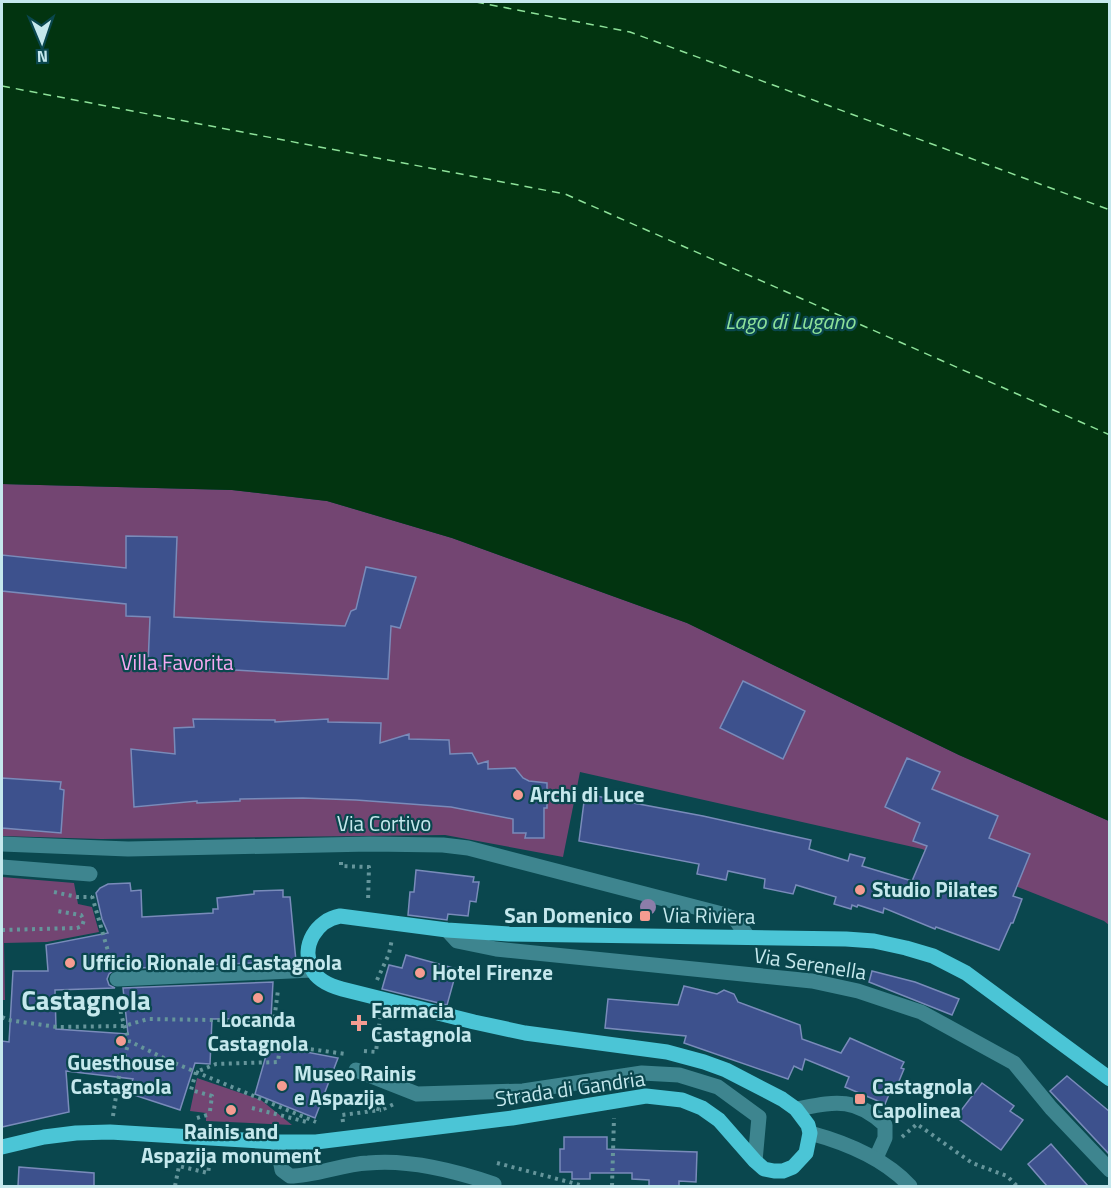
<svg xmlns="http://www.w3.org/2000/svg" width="1111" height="1188" viewBox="0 0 1111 1188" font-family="'Titillium Web',sans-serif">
<rect width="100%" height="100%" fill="#0a474e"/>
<g fill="#734572">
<path d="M2 484 232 490 327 501 452 538 687 623 959 755 1109 821V925L1104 921 922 849 580 772 563 857 445 835 101 839 2 836Z"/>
<path d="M2 877 74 883 78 904 92 907 99 932 47 942 4 943 5 1000H2Z"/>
<path d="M197 1078 261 1100 292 1125 206 1121V1113L190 1111Z"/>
</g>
<path fill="#023410" d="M2 2H1109V821L959 755 687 623 452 538 327 501 232 490 2 484Z"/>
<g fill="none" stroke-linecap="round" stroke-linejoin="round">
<g stroke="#8de199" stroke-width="1.5" stroke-dasharray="8 6" stroke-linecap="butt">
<path d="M476 2 630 32 1110 210"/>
<path d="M2 86 565 194 1110 435"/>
</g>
</g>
<g fill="#3d518d" stroke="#798bba" stroke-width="1.5">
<path d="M126 536 177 537 174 617 345 626 351 611 356 609 366 567 416 577 400 628 391 626 388 679 148 665 150 617 126 616V604L2 591V555L126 568Z"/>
<path d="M743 681 805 711 783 759 720 728Z"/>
<path d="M193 719 275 720V722L328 719V722L381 723 380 743 409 734V739L449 740 450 754 472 753 478 764 488 761V769L515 768 523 778 529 781 547 783V808H544V838H525L526 833H513V819L451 807 356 800 303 798 240 799V801L197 803V801L134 807 131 749 175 754 174 728 194 727Z"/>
<path d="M907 758 940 772 932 789 998 816 989 838 1030 854 1013 896 1022 899 1013 923H1011L999 950 936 927 935 929 884 908 883 913 858 905 857 907 852 905 851 909 834 904 836 897 796 885 793 894 764 888 765 879 728 871 726 880 697 874 699 864 579 841 585 794 703 816 811 840 809 849 848 861 850 854 865 858 862 866 912 881 927 846 913 841 920 823 885 807Z"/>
<path d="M2 778 61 782 60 789 64 790 61 833 2 828Z"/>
<path d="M416 870 474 877 473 882H479L476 902 470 901 468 916 448 914 447 920 408 915 410 892H414Z"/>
<path d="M130 883 131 891 141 890 142 917 213 913V909H218L217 898 254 894V891L283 890V897H290L296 961 116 969 109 974 107 979 109 985 115 988 55 990 56 1029 128 1034 123 988 273 982 271 1018 212 1019 210 1064 195 1063 180 1110 128 1093 133 1079 66 1071 69 1112 2 1127V1041L9 1042 13 971H48L46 945 108 933 102 919 96 893 100 888 108 884Z"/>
<path d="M406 955 457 969 447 1005 382 989 389 965 402 968Z"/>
<path d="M872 971 915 982 959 999 952 1015 869 982Z"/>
<path d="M684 986 717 994 724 990 734 994 738 1002 800 1025 802 1039 841 1053 850 1038 904 1062 901 1068 904 1069 894 1093 890 1092 885 1104 845 1087 849 1077 805 1059 802 1070 794 1066 788 1079 684 1043 686 1036 605 1028 608 999 678 1005Z"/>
<path d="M269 1045 338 1058 315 1118 255 1094Z"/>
<path d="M1067 1076 1110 1112V1155L1050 1091Z"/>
<path d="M982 1083 1014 1106 1010 1111 1023 1120 1001 1150 956 1117Z"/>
<path d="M564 1137H607V1149L697 1152 696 1182 679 1181V1186H649V1180L632 1179V1173H590V1179H572V1172H560V1149H564Z"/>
<path d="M1051 1144 1088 1186H1047L1028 1164Z"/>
<path d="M19 1167 94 1173V1186H18Z"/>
</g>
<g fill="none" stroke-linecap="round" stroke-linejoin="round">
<g stroke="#65959b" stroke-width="4" stroke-dasharray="3 4.5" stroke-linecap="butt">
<path d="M341 862V866L369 867 368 902"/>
<path d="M54 892 77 897H92"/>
<path d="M92 896 110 958"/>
<path d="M2 930 77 928 82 926 84 920 81 915 57 911"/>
<path d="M377 980 389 954 392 939"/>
<path d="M119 996 121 1014 129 1041 172 1062 316 1122"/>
<path d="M2 1017 8 1020 57 1027 124 1026 148 1019 274 1021 278 990"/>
<path d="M364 1051 376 1052 380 1018"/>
<path d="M348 1099 381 1110 394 1104"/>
<path d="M252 1108 307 1122"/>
<path d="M210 1111 212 1096 191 1090 196 1072 216 1064 278 1062 280 1045 346 1054"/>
<path d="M113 1116 119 1076 129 1041"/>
<path d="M197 1118 207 1115"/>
<path d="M343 1122 342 1115 381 1110"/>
<path d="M902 1137 917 1124 972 1163 1007 1176 1017 1186"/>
<path d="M497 1163 584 1186"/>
<path d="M175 1186 179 1166 208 1173 211 1156"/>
<path d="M612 1186 614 1118"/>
</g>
<g stroke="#3e858f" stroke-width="15">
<path d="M2 844 128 849 370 844 443 845 468 848 722 914 735 919 748 937"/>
<path d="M2 867 90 874"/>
<path d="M447 930 457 941 496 949 812 981 858 991 921 1012 1014 1063 1051 1108 1110 1170"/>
<path d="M117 979 312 970"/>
<path d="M356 1070 417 1094 523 1091 642 1073 679 1075 718 1087 759 1117 755 1161"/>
<path d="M796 1109C834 1102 854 1096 885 1125V1138L876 1158"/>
<path d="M810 1133C847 1143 884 1158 910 1186"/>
<path d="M277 1142 282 1170 290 1176C316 1176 342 1164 368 1163 408 1159 456 1171 494 1184"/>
</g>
<path stroke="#4bc5d6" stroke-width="15" d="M2 1147 44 1137 76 1133 110 1132 277 1142H316L512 1118 646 1096 682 1100 702 1108 719 1120 755 1161 764 1169 774 1171H783L793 1167 806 1153 810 1133 808 1125 796 1109 782 1099 726 1070 704 1062 667 1052 525 1033 474 1022 342 989C331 986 317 980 312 969 300 946 317 920 340 916L447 930 509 934 846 939 874 941 906 948 933 956 966 973 1110 1079"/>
</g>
<circle fill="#8c7da9" cx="648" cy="907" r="8"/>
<g fill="#f59c91" stroke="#0a474e" stroke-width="2">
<circle cx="518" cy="795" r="6"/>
<circle cx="860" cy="890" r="6"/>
<rect x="639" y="910" width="12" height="12" rx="3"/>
<circle cx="70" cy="963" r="6"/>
<circle cx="420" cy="973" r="6"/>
<circle cx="258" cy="998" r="6"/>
<path d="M356 1014h6v6h6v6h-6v6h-6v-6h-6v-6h6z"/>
<circle cx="121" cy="1041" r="6"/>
<circle cx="282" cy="1086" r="6"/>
<rect x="854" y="1093" width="12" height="12" rx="3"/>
<circle cx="231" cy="1110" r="6"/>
</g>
<g text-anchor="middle" stroke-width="4.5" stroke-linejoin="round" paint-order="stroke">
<g font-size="21" fill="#f6a9f3" stroke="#0a474e">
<text x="177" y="670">Villa Favorita</text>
</g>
<g font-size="21" font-weight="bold" fill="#c5e8ed" stroke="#0a474e" text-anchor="start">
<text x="530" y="802">Archi di Luce</text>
<text x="872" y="897">Studio Pilates</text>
<text x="633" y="923" text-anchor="end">San Domenico</text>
<text x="82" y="970">Ufficio Rionale di Castagnola</text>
<text x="432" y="980">Hotel Firenze</text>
<text x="371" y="1018">Farmacia<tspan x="371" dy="24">Castagnola</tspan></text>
<text x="258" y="1027" text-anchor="middle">Locanda<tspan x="258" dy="24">Castagnola</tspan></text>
<text x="121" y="1070" text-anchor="middle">Guesthouse<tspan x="121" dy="24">Castagnola</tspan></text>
<text x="294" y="1081">Museo Rainis<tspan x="294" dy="24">e Aspazija</tspan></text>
<text x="872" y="1094">Castagnola<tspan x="872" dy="24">Capolinea</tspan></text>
<text x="231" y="1139" text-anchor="middle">Rainis and<tspan x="231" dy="24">Aspazija monument</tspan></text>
</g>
<g font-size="21" fill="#c5e8ed" stroke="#0a474e">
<text x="384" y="831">Via Cortivo</text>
<text transform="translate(709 916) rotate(1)" y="7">Via Riviera</text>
<text transform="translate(810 964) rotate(9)" y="7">Via Serenella</text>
<text transform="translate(570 1089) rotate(-8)" y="7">Strada di Gandria</text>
</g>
<g font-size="22" font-style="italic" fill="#8de199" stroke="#0a474e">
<text x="790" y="329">Lago di Lugano</text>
</g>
<g font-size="27" font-weight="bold" fill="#c5e8ed" stroke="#0a474e">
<text x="86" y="1010">Castagnola</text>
</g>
</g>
<rect width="1111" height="1188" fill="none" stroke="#c5e8ed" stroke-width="6"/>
<g transform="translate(42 42) rotate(178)" stroke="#0a474e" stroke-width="4.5" paint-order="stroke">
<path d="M0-4.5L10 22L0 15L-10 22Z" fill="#c5e8ed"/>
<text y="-9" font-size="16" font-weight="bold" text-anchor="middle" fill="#c5e8ed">N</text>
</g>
</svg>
